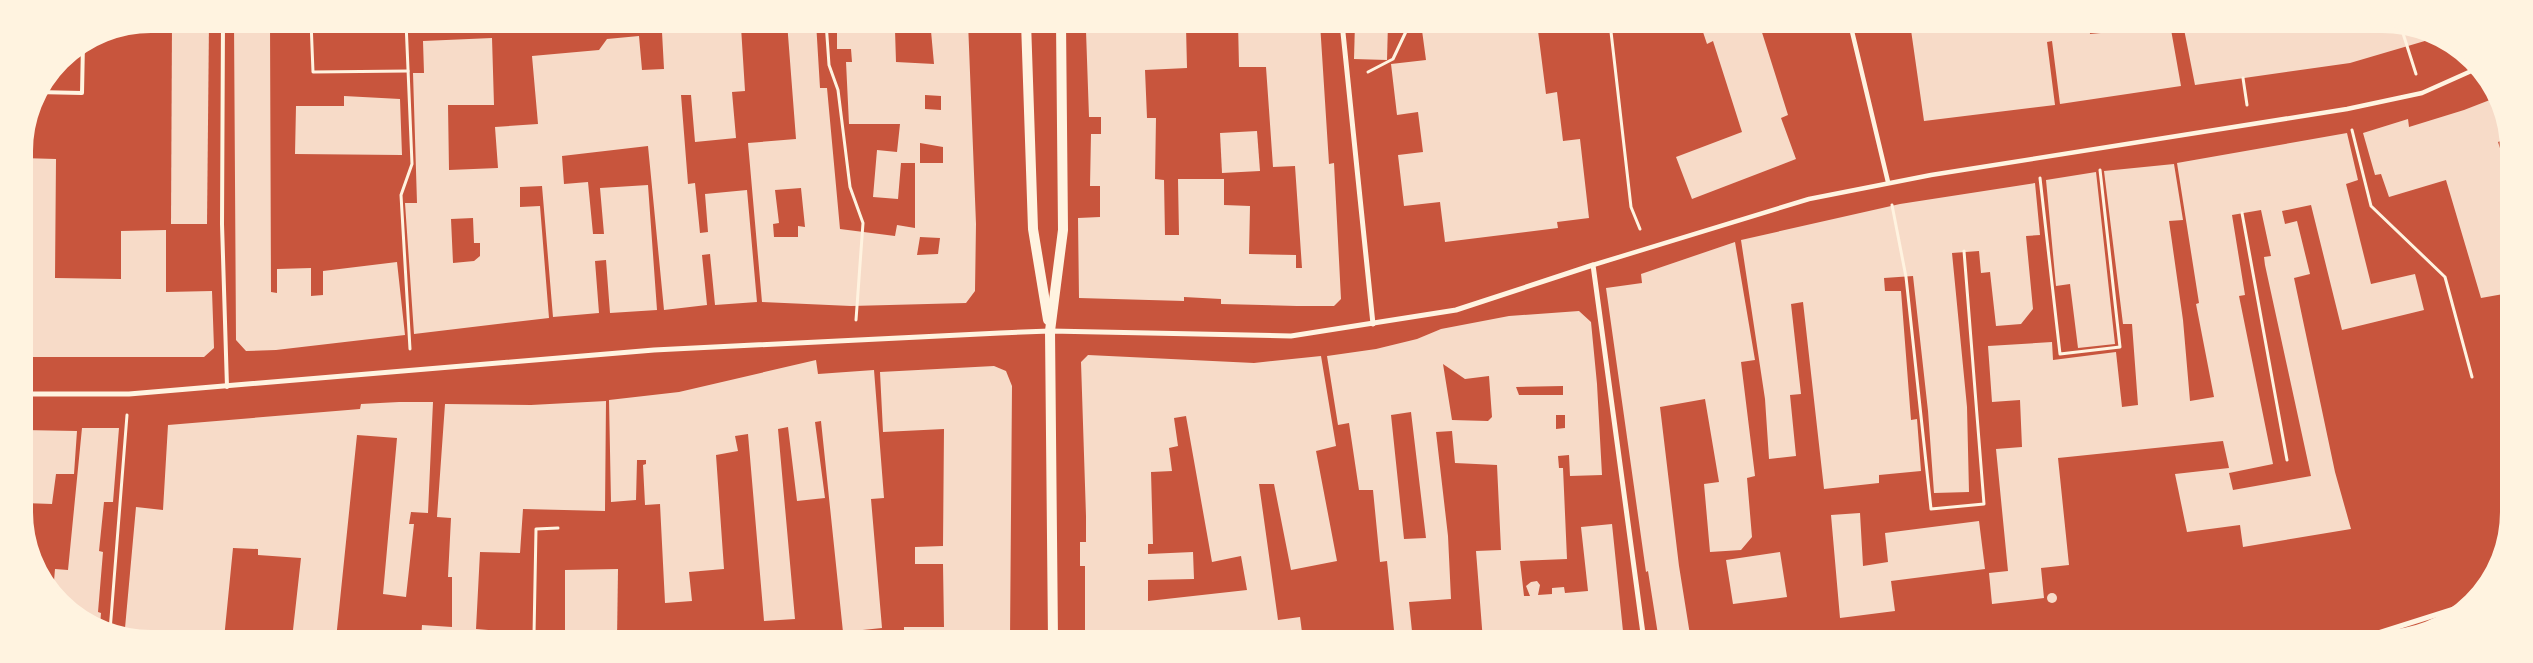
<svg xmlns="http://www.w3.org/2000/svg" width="2533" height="663" viewBox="0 0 2533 663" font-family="'DejaVu Sans',sans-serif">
<rect width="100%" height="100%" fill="#c8553d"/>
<g fill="#f7dbc8" fill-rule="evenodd">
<path d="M172 21H209L207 224H171Z"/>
<path d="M234 21H270L271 292 277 293V269L311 268V296L323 295V271L397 262 405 335 276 350 246 351 236 340Z"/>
<path d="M787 22H816L820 88H827L840 229 895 236 897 225 915 228V163H901L898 199 873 197 877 150 897 152 900 124H849L846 62H852L851 49H837V26H851V30H895L896 62 934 64 931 31 898 30V22H968L976 224 975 291 966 303 851 306 762 302 748 143 796 139ZM925 95 941 96V110L925 109ZM920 143 943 147V163H920ZM801 188 805 227 798 226V237H774L773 224 779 223 775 190ZM920 237 940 238 938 254 917 255Z"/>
<path d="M1238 22 1320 23 1329 164 1334 163 1341 299 1334 306H1297L1221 304V299L1184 297V301L1079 298 1078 218 1100 217V186H1090L1091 134H1101V117H1089L1086 31 1186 27 1187 68 1145 70 1147 118H1156L1155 179 1164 180 1165 235H1179L1178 179H1224V205L1250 206 1249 254 1296 255V268H1302L1295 166 1273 167 1266 67H1239Z"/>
<path d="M1355 23H1388L1387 60 1354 59Z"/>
<path d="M1421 23H1537L1546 94 1557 92 1563 141 1580 139 1589 218 1557 222 1558 228 1445 242 1440 202 1404 206 1398 155 1423 152 1418 112 1397 115 1391 64 1426 60Z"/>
<path d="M1700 23H1759L1788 115 1781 118 1796 159 1692 199 1676 157 1742 132 1713 41 1707 44Z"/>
<path d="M1910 23H2089L2090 34 2122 31 2121 23 2170 24 2181 86 2060 104 2052 41 2047 42 2055 105 1924 121Z"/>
<path d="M2183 24H2227V26L2240 24H2408L2435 38 2350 63 2195 85Z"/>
<path d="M741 27 745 91 732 92 736 138 695 142 691 95H681L688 184 695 183 700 233 708 232 705 194 747 190 757 302 715 305 710 254 702 255 707 305 664 310 648 146 562 156 564 184 588 182 593 234H604L600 188 648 185 657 310 610 313 606 260 595 261 599 313 553 317 542 186 520 187V207L540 206 549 318 414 334 405 203H417L413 73H424L423 41 492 38 494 105H448L449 170 498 168 495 127 538 124 532 56 599 50 607 39 639 36 642 70 664 69 662 32ZM473 218 474 243H480V256L474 261 453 263 451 219Z"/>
<path d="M344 96 400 99 402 155 295 154 296 106H344Z"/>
<path d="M2495 98 2509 126V138L2498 142 2509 176V293L2481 298 2446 180 2389 197 2381 174 2375 175 2363 133 2408 119 2409 127 2464 110Z"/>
<path d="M1257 131 1260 171 1222 173 1220 133Z"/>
<path d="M2347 133 2358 180 2346 184 2371 284 2415 274 2424 310 2342 330 2311 205 2282 211 2285 224 2297 221 2310 274 2294 278 2335 472 2351 529 2243 547 2240 525 2187 532 2175 474 2229 468 2223 441 2058 458 2069 565 2041 568 2044 598 1992 604 1989 573 2008 571 1996 449 2022 447 2020 400 1992 402 1988 346 2052 342 2053 360 2116 352 2122 407 2138 405 2132 324H2123L2104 171 2174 164 2183 220 2169 221 2183 320 2190 401 2214 397 2196 304 2199 303 2177 163ZM2261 210 2271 256 2264 257 2265 265 2311 476 2233 490 2229 473 2273 464 2239 296 2245 295 2232 215Z"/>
<path d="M22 158 56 159 55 278 121 279V231L166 230V292L212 291 214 348 204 357H23Z"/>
<path d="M2096 172 2115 344 2078 348 2070 284 2056 286 2046 180Z"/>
<path d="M2035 183 2040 235 2026 236 2033 309 2021 324 1996 326 1990 272 1981 273 1979 251 1952 253 1967 407 1969 492 1934 493 1928 411 1913 276 1884 278 1885 291H1901L1911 420 1917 419 1921 471 1879 475V483L1824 489 1803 302 1791 304 1801 394 1790 395 1796 456 1769 459 1765 399 1741 240 1900 204Z"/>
<path d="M1735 242 1755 360 1741 362 1755 476 1747 478 1752 537 1741 550 1710 552 1704 484 1719 482 1705 399 1660 407 1679 566 1691 641H1659L1648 571 1646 572 1606 288 1642 283 1641 274Z"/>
<path d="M1579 311 1591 322 1597 384 1602 475 1570 476 1569 455 1558 456 1559 468H1563L1567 559 1520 561 1524 596H1530L1526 586 1531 582 1537 581 1540 585 1538 595 1552 594V588L1564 587 1565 593 1588 591 1581 527 1612 524 1624 641H1483L1476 551 1501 550 1497 465 1455 463 1452 431 1436 432 1448 536 1451 599 1409 602 1413 641 1395 640 1387 561 1380 562 1373 490H1359L1349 423 1338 425 1327 356 1376 349 1417 339 1441 329 1509 316ZM1443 364 1465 379 1489 376 1492 417 1488 421 1452 420ZM1563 386V395H1519L1516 387ZM1411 412 1426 538 1404 539 1391 415ZM1556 415H1565V428L1556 429Z"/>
<path d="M1088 355 1254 363 1321 356 1336 446 1316 451 1337 561 1291 570 1274 484H1259L1278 620 1300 617 1303 640H1085V566H1080V542H1086V516L1081 362ZM1186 416 1212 562 1241 556 1247 590 1148 601V580L1194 579 1193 552 1148 554V544H1153L1151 472 1172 471 1169 448 1178 446 1174 418Z"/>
<path d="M816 360 818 374 874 370 884 498 871 499 882 628 843 632 844 640H799V637L843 632 821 421 815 422 825 498 797 501 788 427 778 429 795 619 764 621 748 434 735 436 738 451 716 455 724 569 689 572 692 601 665 603 660 504 645 505 643 465 646 464V460H637L636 500 611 502 609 400 679 392Z"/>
<path d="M994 366 1006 371 1012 386 1010 640H904V627H944L943 564H915V547L943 546 944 429 883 432 880 372Z"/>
<path d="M606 401 605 511 523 509 520 553 480 552 476 629 513 632V640H421L422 625 452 627V577H448L451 518 437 517 445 404 531 405Z"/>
<path d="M399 402H433L428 513 411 512 409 524H414L406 597 383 594 397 438 357 435 336 639H292L301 558 258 555V549L233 548 224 639H124L136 507 163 510 168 425 360 409 361 404Z"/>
<path d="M82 428H119L113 502H104L99 551 103 552 98 612 101 613 100 626 59 604 53 593 55 569 68 570Z"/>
<path d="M23 430 77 431 74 474H56L52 504 24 503Z"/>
<path d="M1860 513 1863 566 1888 562 1885 533 1979 521 1985 569 1891 581 1895 611 1840 618 1831 515Z"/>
<path d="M1780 552 1787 597 1733 604 1726 560Z"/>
<path d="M618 569 617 640H565V570Z"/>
<circle cx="2052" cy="598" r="5"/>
</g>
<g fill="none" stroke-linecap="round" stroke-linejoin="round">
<g stroke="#fff3e0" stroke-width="3">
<path d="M311 21 313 72 408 71"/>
<path d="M406 22 412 164 401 195 410 349"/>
<path d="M826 22 829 65 838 90 850 187 863 223 856 320"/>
<path d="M1610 23 1631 207 1640 229"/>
<path d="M2234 24V26"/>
<path d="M2400 24 2416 74"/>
<path d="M1368 72 1393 59 1410 23"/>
<path d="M2243 78 2247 105"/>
<path d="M2352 130 2371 206 2445 277 2472 377"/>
<path d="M2040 178 2060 354 2120 347 2100 170"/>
<path d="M1892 205 1906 277 1931 509 1984 504 1964 251"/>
<path d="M2242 213 2287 460"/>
<path d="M110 631 127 415"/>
<path d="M547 640 534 635 536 529 558 528"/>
</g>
<g stroke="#fff3e0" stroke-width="4">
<path d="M223 21 222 224 227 387"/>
<path d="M37 92 82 93 83 43"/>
</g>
<g stroke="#fff3e0" stroke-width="4.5">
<path d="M1850 23 1888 182"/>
<path d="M1593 265 1809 199 1931 175 2347 109 2422 93 2478 68"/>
</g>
<g stroke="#fff3e0" stroke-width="5">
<path d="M1342 23 1373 324"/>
<path d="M23 394H129L654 350 1000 333 1050 331 1291 336 1456 310 1593 265 1644 641"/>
<path d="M2353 641 2473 603"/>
</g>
<g stroke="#fff3e0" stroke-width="10">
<path d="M1026 22 1033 229 1048 320"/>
<path d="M1053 640 1050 331 1063 230 1061 22"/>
</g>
</g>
<path d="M0 0H2533V663H0ZM151 30H2382A121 121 0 0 1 2503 151V512A121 121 0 0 1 2382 633H151A121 121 0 0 1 30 512V151A121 121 0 0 1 151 30Z" fill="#fff3e0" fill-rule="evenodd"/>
<path fill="none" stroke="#fff3e0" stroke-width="6" d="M151 30H2382A121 121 0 0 1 2503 151V512A121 121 0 0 1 2382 633H151A121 121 0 0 1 30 512V151A121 121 0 0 1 151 30Z"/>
</svg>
